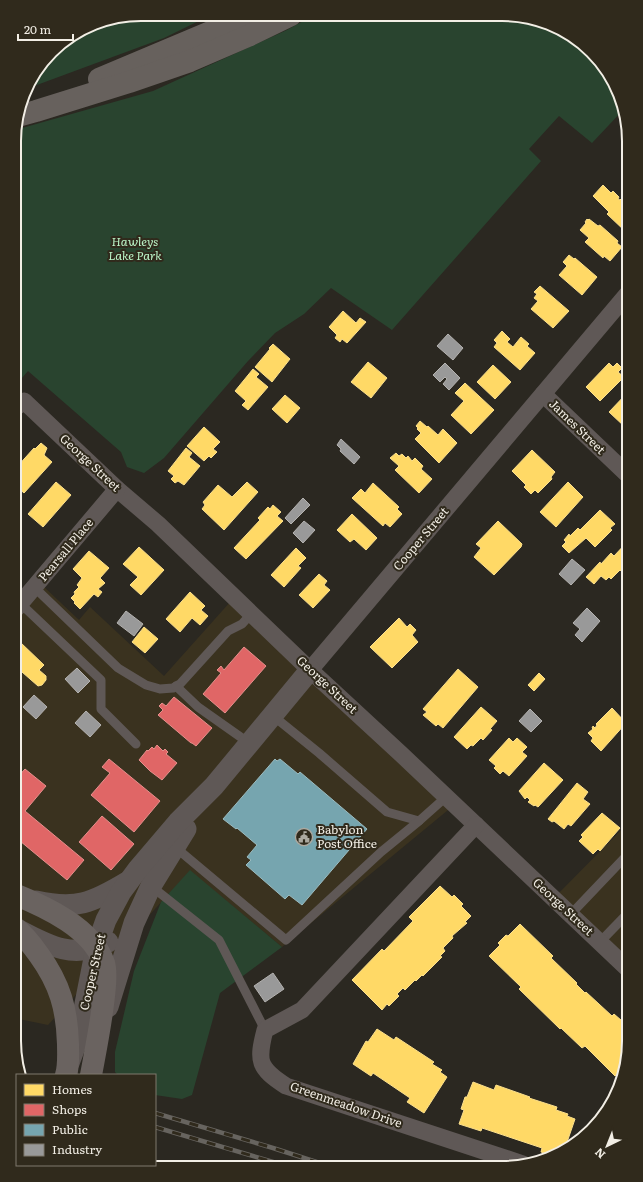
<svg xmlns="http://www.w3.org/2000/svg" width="643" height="1182" viewBox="0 0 643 1182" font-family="Literata,serif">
<rect width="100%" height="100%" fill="#2b2821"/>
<g fill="#3a321f">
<path d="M42 585 79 620 90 607 164 676 231 601 459 801 282 947 190 871 48 1025 14 1018V618Z"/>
<path d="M629 822V971L553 899Z"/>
</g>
<g fill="#29442f">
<path d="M141 14H213L164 38 26 89 27 85 57 46 93 24Z"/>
<path d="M314 15 526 16 585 45 622 100 624 109 592 143 559 116 529 149 541 161 392 330 331 288 304 314 275 333 248 361 164 458 144 473 127 467 121 452 28 371 15 386V130L153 91 287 30Z"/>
<path d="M190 870 282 947 220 993 192 1095 182 1099 155 1095V1075H118L115 1072V1052L134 971 161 902Z"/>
</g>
<g fill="#ffd966" stroke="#fbdf8c">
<path d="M603 185 611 193 613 191 619 197 618 199 620 200 623 197 629 203V229L626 232 607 214 609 212 593 196Z"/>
<path d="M587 219 588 220 589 219 598 226 600 225 618 241 617 243 622 247 610 261 604 256 603 258 585 242 589 238 580 230 586 223 585 222Z"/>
<path d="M569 255 574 259 575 258 597 277 582 295 559 275 567 266 563 262Z"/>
<path d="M540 286 569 311 553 328 531 309 538 301 534 298 537 294 534 292Z"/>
<path d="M343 311 356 323 360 318 366 322 347 343 342 339 340 342 335 338 337 335 329 327Z"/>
<path d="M502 331 510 339 507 342 513 347 521 337 529 344 527 346 535 353 520 370 494 347 497 343 494 340Z"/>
<path d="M273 344 290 359 272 382 255 367 270 349 269 348Z"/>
<path d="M368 362 387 378 371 398 351 382Z"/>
<path d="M609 363 613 367 617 363 622 368 618 372 624 377 600 401 586 387Z"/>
<path d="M493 365 511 382 495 399 477 382Z"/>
<path d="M253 369 259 374 256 377 268 387 248 410 242 405 246 401 235 391Z"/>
<path d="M465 383 494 410 471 434 451 415 464 401 455 393Z"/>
<path d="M629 391V423L625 427 609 412Z"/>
<path d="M285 395 300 408 287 423 272 409Z"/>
<path d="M420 421 427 427 428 426 438 435 443 429 457 443 439 463 415 439 421 433 417 429 418 428 416 426Z"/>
<path d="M204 427 220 442 213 449 217 452 211 458 209 456 204 461 187 446Z"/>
<path d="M41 443 47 448 44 455 52 462 24 493 16 486 15 487V471L17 469 16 468 34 448 35 449Z"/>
<path d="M186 448 192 453 189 457 200 466 184 485 178 481 175 483 171 479 174 476 168 471Z"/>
<path d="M532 450 555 472 551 477 552 479 538 493 535 490 531 494 524 487 526 485 512 471Z"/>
<path d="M396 453 399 456 402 454 406 458 408 456 412 461 415 458 423 466 421 469 432 479 419 493 395 470 399 466 390 458Z"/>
<path d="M56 482 71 495 43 527 28 514Z"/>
<path d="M247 482 258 492 224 530 202 509 205 505 203 502 218 485 232 497Z"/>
<path d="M568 482 583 497 556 527 540 512Z"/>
<path d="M373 483 399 507 397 509 402 514 390 527 385 523 383 526 352 498 361 489 365 493Z"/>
<path d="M273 505 281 512 277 516 283 521 246 559 234 548 260 520 258 518 268 507 270 509Z"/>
<path d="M600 510 615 524 610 528 612 530 595 547 586 538 569 553 562 546 566 542 564 540 569 534 570 536 578 528 580 530Z"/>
<path d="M352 514 377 538 366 550 354 539 350 542 337 530Z"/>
<path d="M498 521 522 544 521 547 494 575 474 557 481 548 476 544Z"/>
<path d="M629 540V574L627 576 620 570 611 579 609 577 606 580 601 576 594 584 586 577 600 562 601 564 611 553 614 556Z"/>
<path d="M139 547 164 570 141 595 130 585 138 577 123 564Z"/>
<path d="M296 548 306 558 298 566 301 568 284 587 271 575Z"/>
<path d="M89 551 109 568 100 578 105 583 98 589 102 592 98 597 94 594 80 609 74 603 75 602 71 598 75 594 74 592 79 587 77 585 82 578 73 569Z"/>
<path d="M319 574 327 581 324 585 330 590 313 608 299 595Z"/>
<path d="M190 592 205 606 201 610 208 616 200 625 192 618 180 632 166 619Z"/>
<path d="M399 618 407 627 410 624 416 630 412 635 418 642 392 668 370 647Z"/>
<path d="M144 627 158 639 145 653 132 642Z"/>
<path d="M19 637 21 640 20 642 44 665 39 670 46 676V680L42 685 38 686 14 665V639L16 640Z"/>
<path d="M458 669 478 687 443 728 438 724 436 726 423 715 427 712 423 709Z"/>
<path d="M539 673 545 679 534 691 528 685Z"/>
<path d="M481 707 497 721 490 729 492 730 483 740 481 738 473 746 471 745 467 749 454 737Z"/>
<path d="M612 708 626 723 601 751 591 741 593 738 588 733 593 729 592 728 593 726 595 728 597 725 596 724Z"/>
<path d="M509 738 513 742 517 738 527 747 522 752 527 756 509 776 503 771 500 774 494 768 496 766 489 760Z"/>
<path d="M544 763 563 780 538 807 535 805 534 806 528 802 530 800 527 797 525 799 519 791Z"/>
<path d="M577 783 588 792 583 799 590 804 571 826 568 824 564 829 554 821 552 822 548 819Z"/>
<path d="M602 813 620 828 600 851 598 849 593 854 579 841 583 837 581 835Z"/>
<path d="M440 886 452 897 454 895 463 904 461 906 471 916 465 922 467 923 452 936 453 938 443 948 445 951 440 956 442 957 423 976 422 975 416 981 415 980 405 990 403 988 397 994 399 996 389 1006 387 1004 382 1010 352 980 382 949 384 951 413 921 409 917Z"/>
<path d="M520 924 553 956 551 958 577 983 576 984 585 993 586 992 612 1016 614 1014 629 1027V1049L625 1065 615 1076 585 1046 582 1048 561 1028 560 1029 519 989 521 987 489 956 500 945 498 943 506 935 508 936Z"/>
<path d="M377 1029 394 1040 396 1037 434 1062 432 1064 442 1070 440 1072 447 1077 424 1113 407 1102 410 1098 373 1073 371 1076 353 1064 366 1041 368 1042Z"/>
<path d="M473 1082 494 1090 496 1085 530 1097 529 1098 557 1107 556 1110 568 1114 567 1116 575 1119 564 1151 552 1156 541 1152 542 1148 482 1128 481 1131 459 1124 464 1110 461 1109 465 1097H467Z"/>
</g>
<g fill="#e06666" stroke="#e58f8c">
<path d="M244 647 266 666 225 713 203 694 221 673 217 670 221 666 224 670Z"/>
<path d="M174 697 212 728 196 746 192 743H191L158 715 163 710 159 706 162 703 166 706Z"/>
<path d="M157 745 163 751 165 749 168 752 166 754 177 763 162 780 150 771 139 760 147 750 148 751 152 747 154 749Z"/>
<path d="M109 759 160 801 134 832 91 795 110 773 102 767Z"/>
<path d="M25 769 46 786 25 811 84 860 67 880 14 836V781Z"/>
<path d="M102 816 134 844 111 870 79 842Z"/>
</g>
<path fill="#76a5af" stroke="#9bbbbf" d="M275 759 277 761 280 759 298 774 300 772 367 829 302 905 289 895 285 899 246 865 251 860 247 857 257 845 237 828 236 829 223 819Z"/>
<g fill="#999" stroke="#b4b2b0">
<path d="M448 334 463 348 453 360 437 346Z"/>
<path d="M445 363 460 378 449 390 443 384 447 379 445 377 440 382 433 375Z"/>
<path d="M341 439 360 457 354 464 340 451 341 449 337 445Z"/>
<path d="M303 498 310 505 291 524 285 518Z"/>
<path d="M304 521 315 530 303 543 293 533Z"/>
<path d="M572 559 585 570 571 585 559 574Z"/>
<path d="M587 608 600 621 582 642 575 635 580 629 573 623Z"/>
<path d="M126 611 143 624 134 636 117 623Z"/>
<path d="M77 668 90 681 78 693 65 679Z"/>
<path d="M34 695 47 707 36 719 23 707Z"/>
<path d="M530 709 542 721 531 732 519 721Z"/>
<path d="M86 711 101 725 90 737 75 723Z"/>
<path d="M273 973 284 989 265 1002 254 986Z"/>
</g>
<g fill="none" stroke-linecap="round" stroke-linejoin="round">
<g stroke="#5f5856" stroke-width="9">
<path d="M34 587 118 668 146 685 160 689 173 688 180 684 228 631 242 624 251 614"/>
<path d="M21 604 101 680V709L136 744"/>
<path d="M176 686 198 707 249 743"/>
<path d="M272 715 319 753 387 812 419 821 446 797"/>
<path d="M175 847 286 940 381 852 419 821"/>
<path d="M151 886 219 940 265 1030"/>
<path d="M571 914 629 853"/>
<path d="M600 942 629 912"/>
</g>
<g stroke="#5f5856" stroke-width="17">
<path d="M543 394 629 476"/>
<path d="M15 408 24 401 117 489 158 524 310 670 401 754 629 970"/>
<path d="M14 611 117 489"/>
<path d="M310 670 629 292"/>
<path d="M476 825 302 1010 265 1030C257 1061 258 1068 286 1086L523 1164"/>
</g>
<g stroke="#5f5856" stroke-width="21">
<path d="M36 901C76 910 92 903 127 882"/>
<path d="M19 930C49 946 75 960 108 942"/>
<path d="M108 1007 134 923 151 886 186 829"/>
<path d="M69 1063 78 1039 96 948 106 920 121 892 138 869 178 822 214 786 310 670"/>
</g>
<g stroke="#6a6360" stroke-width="22">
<path d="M14 894C46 907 92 928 104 963 107 973 105 986 104 996 101 1024 96 1048 91 1075"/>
<path d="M14 927C23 934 32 945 39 955 60 984 67 1009 68 1044 68 1055 69 1065 66 1075"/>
</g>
<g stroke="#67615d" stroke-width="22">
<path d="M99 79 213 31 248 15"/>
<path d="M18 116 36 111 129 82 190 61 248 36 291 15"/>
</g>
<g stroke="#67645f" stroke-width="4.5">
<g id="rail">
<path d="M155 1113 273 1148 332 1167"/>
<path d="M155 1127 290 1167"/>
</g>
</g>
<use href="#rail" stroke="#302a1c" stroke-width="3" stroke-dasharray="9" stroke-linecap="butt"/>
</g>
<defs>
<g id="civic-ring" transform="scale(0.9)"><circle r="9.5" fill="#302a1c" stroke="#aca9a0" stroke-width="1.5"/><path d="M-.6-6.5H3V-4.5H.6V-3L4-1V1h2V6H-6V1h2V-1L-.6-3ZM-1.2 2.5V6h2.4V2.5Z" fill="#aca9a0"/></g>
</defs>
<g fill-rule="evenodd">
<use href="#civic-ring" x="304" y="837"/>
</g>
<g text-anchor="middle" stroke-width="4" stroke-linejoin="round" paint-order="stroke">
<g font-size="12" font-style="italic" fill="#bbf5c8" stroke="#302a1c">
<text x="135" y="246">Hawleys<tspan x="135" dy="14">Lake Park</tspan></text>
</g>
<g font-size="12" fill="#f2eee5" stroke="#302a1c">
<text transform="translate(577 427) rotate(44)" y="4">James Street</text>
<text transform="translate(90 463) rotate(43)" y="4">George Street</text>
<text transform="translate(421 539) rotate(-50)" y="4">Cooper Street</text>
<text transform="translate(66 550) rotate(-50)" y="4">Pearsall Place</text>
<text transform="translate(327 685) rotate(43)" y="4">George Street</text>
<text transform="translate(563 907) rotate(43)" y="4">George Street</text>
<text transform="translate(93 972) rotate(-77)" y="4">Cooper Street</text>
<text transform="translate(346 1105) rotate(19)" y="4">Greenmeadow Drive</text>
</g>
<g font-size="12" fill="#f2eee5" stroke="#302a1c" text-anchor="start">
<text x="317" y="834">Babylon<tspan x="317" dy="14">Post Office</tspan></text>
</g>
</g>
<path d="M0 0H643V1182H0ZM141 21H502A120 120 0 0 1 622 141V1041A120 120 0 0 1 502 1161H141A120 120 0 0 1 21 1041V141A120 120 0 0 1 141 21Z" fill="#302a1c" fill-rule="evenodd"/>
<path fill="none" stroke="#f2eee5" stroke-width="2" d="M141 21H502A120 120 0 0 1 622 141V1041A120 120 0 0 1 502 1161H141A120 120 0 0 1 21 1041V141A120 120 0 0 1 141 21Z"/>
<rect x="16" y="1074" width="140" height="92" fill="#302a1c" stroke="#7e786c"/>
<rect x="24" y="1084" width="20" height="12" fill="#ffd966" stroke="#7e786c"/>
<text x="52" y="1094" font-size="12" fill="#f2eee5">Homes</text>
<rect x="24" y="1104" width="20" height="12" fill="#e06666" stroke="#7e786c"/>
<text x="52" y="1114" font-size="12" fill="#f2eee5">Shops</text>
<rect x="24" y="1124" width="20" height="12" fill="#76a5af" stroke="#7e786c"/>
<text x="52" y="1134" font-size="12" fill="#f2eee5">Public</text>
<rect x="24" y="1144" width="20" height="12" fill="#999999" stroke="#7e786c"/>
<text x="52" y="1154" font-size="12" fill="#f2eee5">Industry</text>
<g transform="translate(607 1146) rotate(223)" stroke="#302a1c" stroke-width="3" paint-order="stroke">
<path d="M0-3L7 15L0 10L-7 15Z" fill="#f2eee5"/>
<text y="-6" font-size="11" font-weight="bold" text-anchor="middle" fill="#f2eee5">N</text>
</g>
<path d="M18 34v6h55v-6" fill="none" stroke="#f2eee5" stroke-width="2"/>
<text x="24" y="34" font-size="12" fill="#f2eee5" stroke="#302a1c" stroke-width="3" paint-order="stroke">20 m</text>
</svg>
